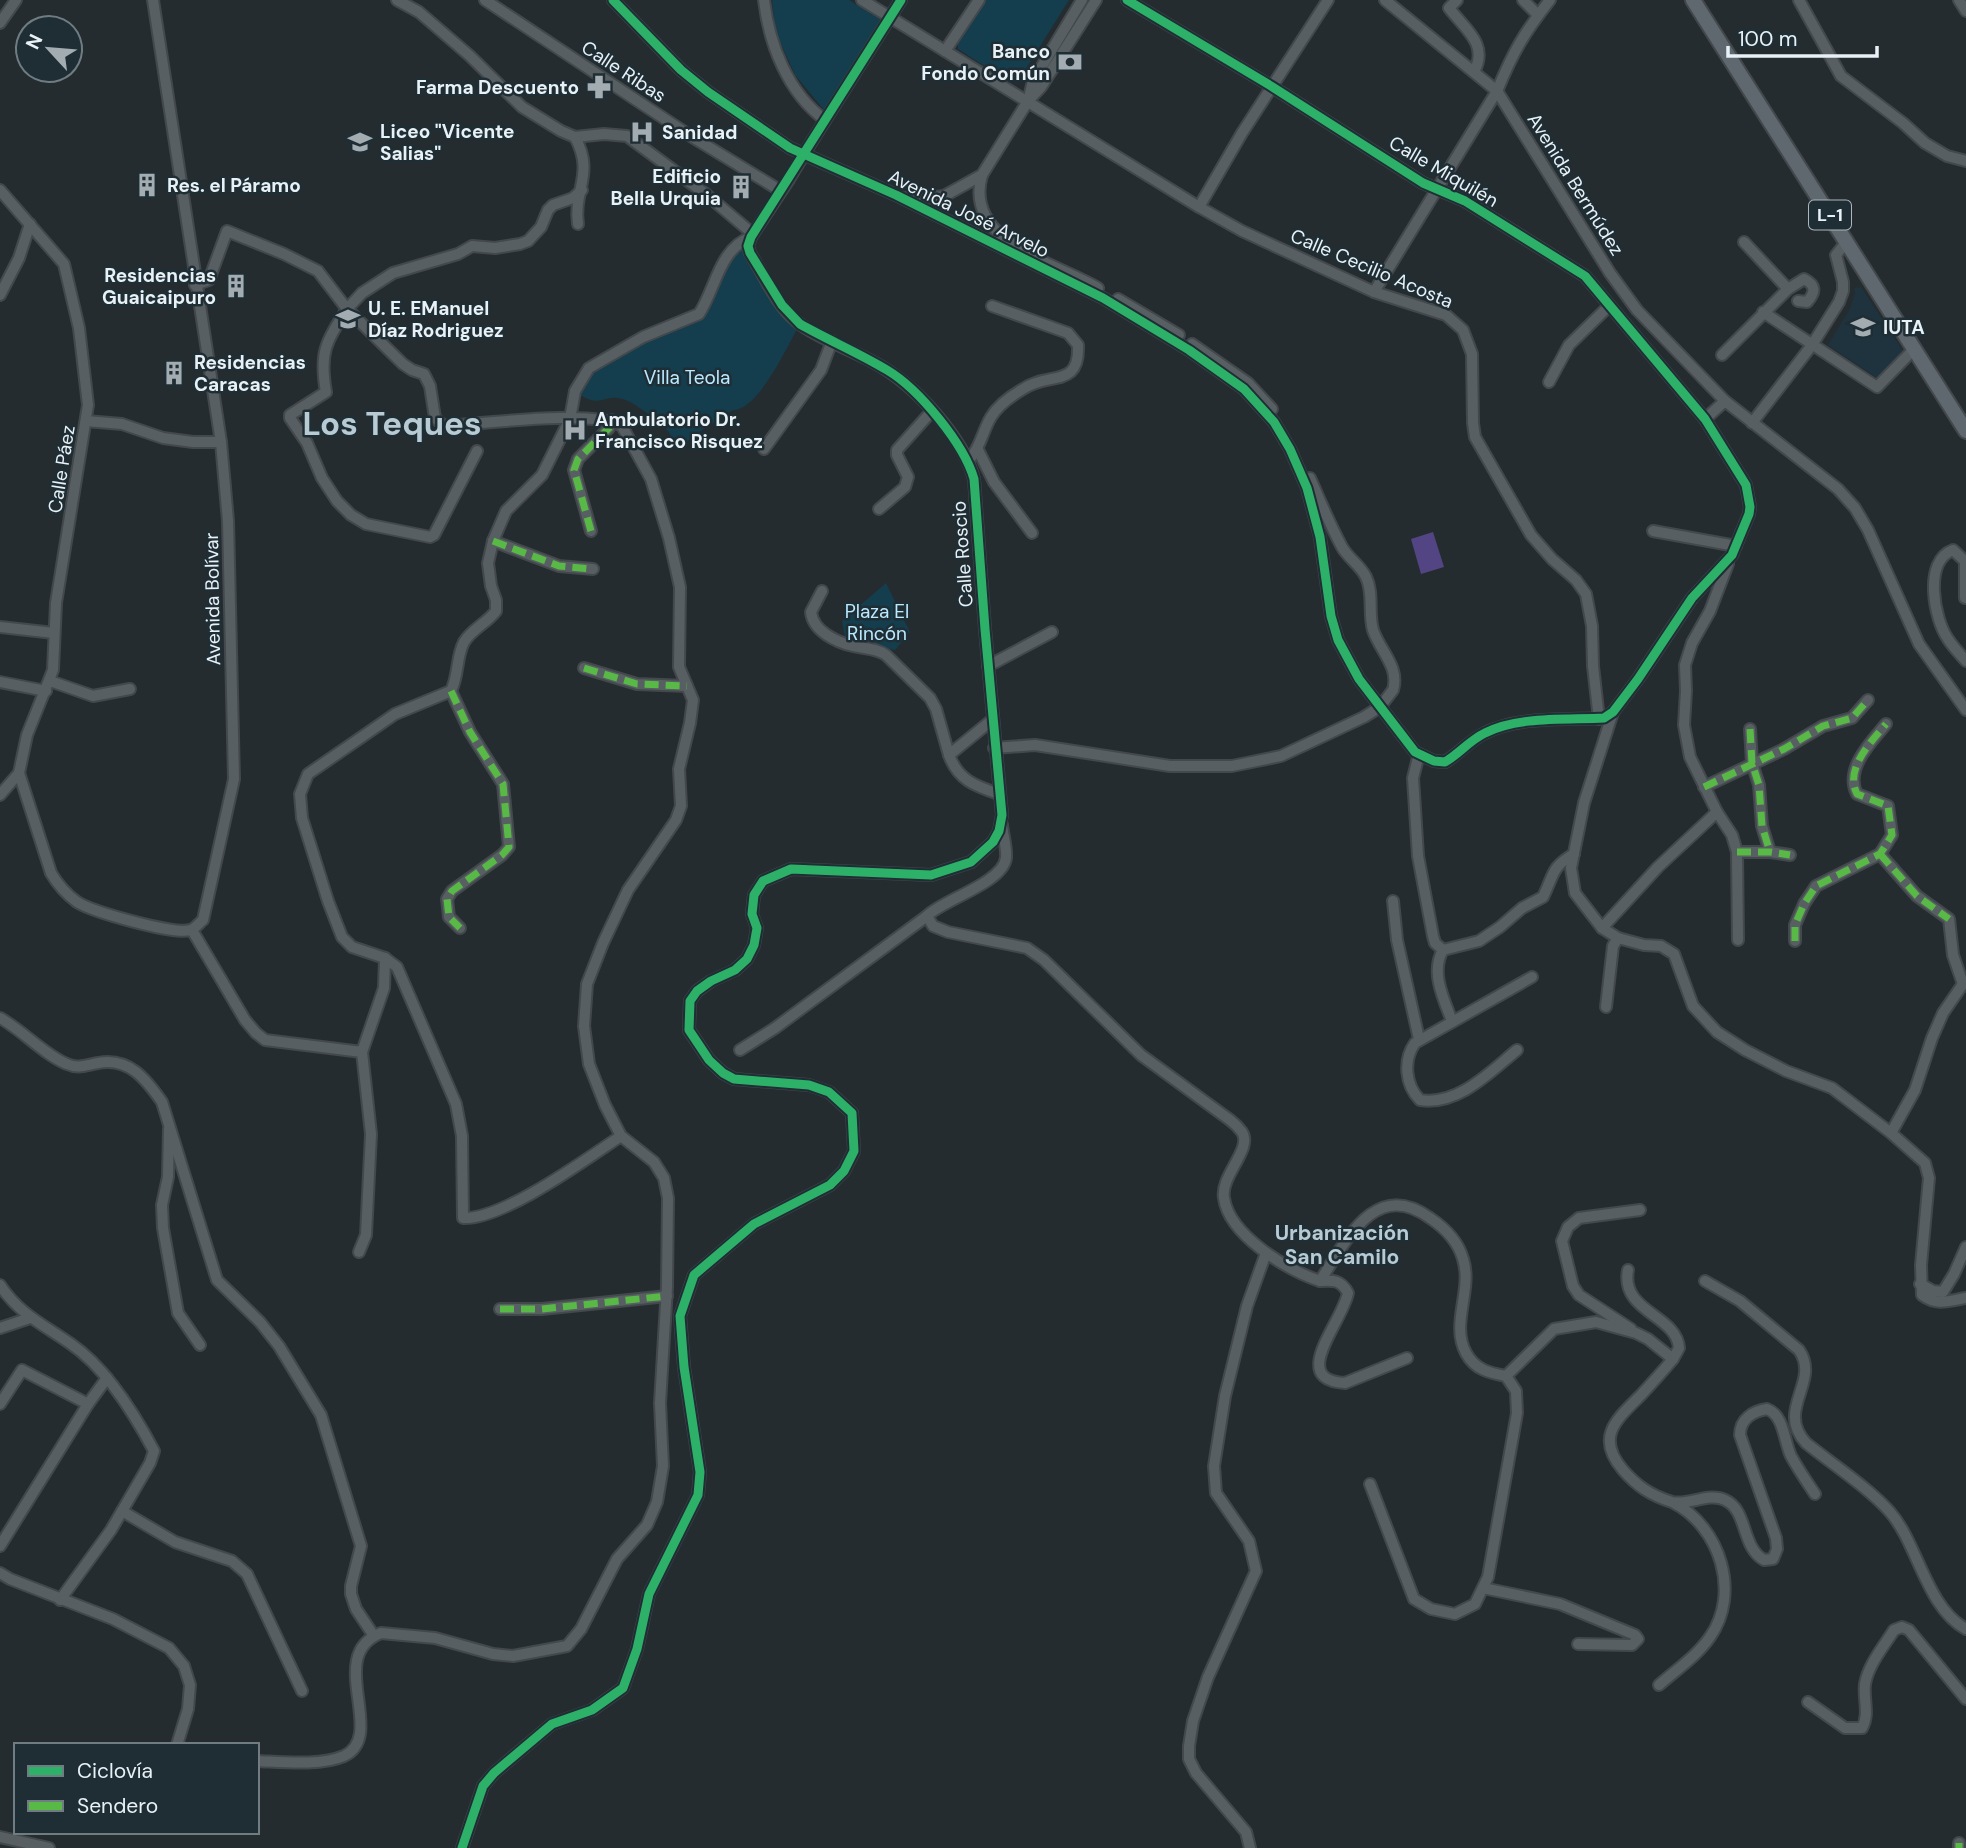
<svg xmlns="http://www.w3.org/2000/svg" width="1966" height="1848" viewBox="0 0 1966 1848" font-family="'DM Sans',sans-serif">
<rect width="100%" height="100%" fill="#242c30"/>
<path fill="#1e333d" d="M1861 287 1903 351 1877 378 1828 345 1850 309 1855 294 1854 288Z"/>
<g fill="#143d4d">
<path d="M772 0H849L881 20 824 110 795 75 775 31Z"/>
<path d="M985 0H1069L1017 83 1008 81 958 49V41Z"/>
<path d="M738 241 748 246 800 324C787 346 759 410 733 410L693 436 681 448C673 444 673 438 668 431 660 422 633 401 622 399 602 393 601 411 575 391L589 368 699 314Z"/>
<path d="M886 583 910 632 895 650 845 638 842 621Z"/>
</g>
<path fill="#534583" d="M1433 532 1444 567 1421 574 1411 539Z"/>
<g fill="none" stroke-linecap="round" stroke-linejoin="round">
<g stroke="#42484c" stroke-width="14">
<g id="minor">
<path d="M397 0 419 12 470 56 522 107 561 131 575 137 604 134 627 136 707 195 753 234"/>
<path d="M485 0 689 135 781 191"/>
<path d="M613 0 681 70 708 92 790 148 896 195 1103 298 1189 350 1244 389 1274 422 1290 449 1307 488 1320 537 1331 616 1338 640 1359 679 1415 752 1434 761 1445 762C1460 753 1470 740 1485 733 1518 716 1567 720 1604 718L1613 712 1638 679 1692 598 1732 555 1749 514 1750 507 1746 485 1705 419 1585 276 1465 201 1423 183 1271 86 1127 0"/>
<path d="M764 0C769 44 788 93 825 120"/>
<path d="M862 0 1199 207 1242 231 1374 292 1446 315 1463 330 1472 354 1473 423 1475 437 1531 535 1552 559 1576 580 1586 594 1592 626 1593 666 1599 719"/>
<path d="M1385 0 1497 91 1610 273 1637 310 1725 401 1838 489 1855 508 1868 530 1919 644 1966 710"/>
<path d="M1457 0 1449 8C1465 29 1489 44 1474 72"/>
<path d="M1523 0 1538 15"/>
<path d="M1799 0 1841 76 1903 123 1925 143 1947 156 1966 161"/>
<path d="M1959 0 1966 11"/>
<path d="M0 23 16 0"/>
<path d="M945 51 979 0"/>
<path d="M1029 98 1033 81 1082 0"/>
<path d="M575 137C595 174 573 190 578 224"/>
<path d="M812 141 901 0"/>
<path d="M982 175C963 241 1053 262 1098 288"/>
<path d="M0 190 64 264 79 328 88 405 56 603 53 670 27 735 19 773 0 795"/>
<path d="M909 197 918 199 944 196 982 175 1028 101 1041 87 1096 0"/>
<path d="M1199 207 1242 133 1328 0"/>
<path d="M1744 242 1788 289"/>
<path d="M195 285 209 280 227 231 284 254 318 271 347 309 362 293 393 273 458 254 472 246 495 248 520 244 528 241 541 227 548 210 553 205 573 198 582 190"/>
<path d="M1374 292 1497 91C1513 52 1524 33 1550 0"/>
<path d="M0 295 19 258 30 224"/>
<path d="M1118 299 1179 335"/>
<path d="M1763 312 1877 387 1914 349"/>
<path d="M1192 344 1248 383 1272 409"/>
<path d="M1722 355 1788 289 1804 279C1816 285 1816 292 1807 302L1798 301"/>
<path d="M1549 382 1569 345 1609 306"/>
<path d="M1705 419 1725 401"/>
<path d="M86 421 122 424 163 438 193 442H221"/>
<path d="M1752 423 1812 345 1839 302 1843 291V282L1836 255 1847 241"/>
<path d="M764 449 821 370 832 341"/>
<path d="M978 450 994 482 1032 533"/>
<path d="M969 460C981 447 982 432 991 417 998 405 1011 396 1023 389 1049 371 1080 389 1078 345L1068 333 992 306"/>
<path d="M1310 478C1320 501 1330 525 1342 547 1348 558 1361 566 1366 577 1374 593 1368 613 1373 630 1380 651 1400 667 1393 690"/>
<path d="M879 509 905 487 908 477 897 455V450L931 412"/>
<path d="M591 531 574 470 578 459 609 428 612 420"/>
<path d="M1653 531 1736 546"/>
<path d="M493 541 559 566 593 569"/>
<path d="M1728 564 1710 611 1692 643 1685 665 1686 691 1684 725 1690 757 1717 812 1732 835 1737 852 1738 940"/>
<path d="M822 591 811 612C813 631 836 642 853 646 865 649 876 648 886 655L930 698 936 709 949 755 992 720"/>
<path d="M1965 598V561L1953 550C1923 561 1934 619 1948 639 1953 647 1960 654 1966 661"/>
<path d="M0 627 54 633"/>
<path d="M988 666 1052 632"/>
<path d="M584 668 637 684 687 686"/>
<path d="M50 681 93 696 130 689"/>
<path d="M0 682 46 691"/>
<path d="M451 691 470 732 503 784 509 847 502 855 452 891 447 899 449 917 460 928"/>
<path d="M1613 712 1584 803 1571 868 1575 893 1602 928 1618 938 1644 945 1661 946 1674 954 1693 1006 1717 1032 1745 1050 1786 1071 1832 1088 1891 1133 1925 1163 1929 1178 1921 1265 1922 1295C1937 1306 1949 1301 1966 1298"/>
<path d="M1750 729 1752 763 1759 785 1762 826 1770 852"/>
<path d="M994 748 1035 745 1170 766H1232L1281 756 1364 717"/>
<path d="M1419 754 1413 778 1418 856 1433 936 1435 943 1443 950"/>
<path d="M949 755C958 780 975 786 999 794"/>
<path d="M19 773 51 873C58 885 66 894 77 902 93 912 174 935 190 930 195 929 199 923 203 920L234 779 228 521 221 442 153 0"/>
<path d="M1704 787 1784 749 1823 726 1852 718 1868 700"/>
<path d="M1002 825C1003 835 1007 848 1006 858 1003 883 942 900 927 916L933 926 948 932 1027 948 1044 960 1141 1055 1230 1120C1234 1123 1239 1128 1242 1132 1253 1149 1220 1176 1224 1198 1229 1235 1287 1270 1320 1281 1346 1241 1375 1178 1430 1218 1445 1228 1458 1241 1463 1259 1473 1290 1450 1324 1466 1353 1475 1370 1490 1373 1506 1376L1554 1329 1596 1322 1636 1333 1648 1339 1673 1359C1663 1371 1652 1383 1641 1395 1616 1420 1595 1437 1623 1470 1637 1486 1650 1495 1672 1502 1688 1506 1709 1492 1725 1500 1748 1510 1741 1547 1764 1560L1773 1559 1777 1549 1776 1538 1740 1435C1740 1419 1753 1411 1767 1409 1784 1415 1784 1441 1791 1456 1798 1469 1807 1482 1815 1494"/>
<path d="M1737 852H1770L1790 855"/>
<path d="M1880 854 1917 896 1949 919 1953 955 1963 984"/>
<path d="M1393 901 1397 940 1419 1039"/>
<path d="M1602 928 1658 867 1717 812"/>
<path d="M192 930 245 1020 256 1033 265 1040 362 1052 384 988 385 958 352 947 342 937 328 901 302 818 300 794 308 774 353 743 395 714 451 691C459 675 456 657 464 642 472 629 487 623 496 611V600L491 586 488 563 493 541 506 511 542 475 570 419 575 391 589 368 643 337 699 314C716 288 719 249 751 237"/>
<path d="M1795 941V925L1804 904 1816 886 1880 854 1892 835 1888 806 1857 794C1844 769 1871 742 1886 724"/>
<path d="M385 958 397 967 456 1104 462 1136 463 1218C503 1220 586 1159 621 1136"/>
<path d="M1606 1007 1613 946 1618 938"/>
<path d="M0 1018C22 1030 46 1056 67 1064 78 1069 86 1065 98 1063 129 1057 146 1079 162 1102L217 1280 260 1322 279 1346 321 1415 361 1546 351 1586V1594L356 1609 374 1636"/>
<path d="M1452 1021C1444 1000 1430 972 1443 950L1479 941 1500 927 1522 908 1543 897C1554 875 1551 867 1574 854"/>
<path d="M740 1050 775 1028 927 916"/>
<path d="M1517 1050C1490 1072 1458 1106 1420 1100 1405 1085 1403 1060 1415 1043L1532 977"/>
<path d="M169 1129 168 1177 162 1205 163 1228 178 1313 200 1345"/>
<path d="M1891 1133 1915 1090 1932 1038 1943 1013 1963 984 1966 983"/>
<path d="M359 1252 366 1235 371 1134 362 1052"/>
<path d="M1628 1270C1620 1312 1677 1315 1679 1348L1673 1359"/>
<path d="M1320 1281C1334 1280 1341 1280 1348 1293 1342 1323 1288 1380 1345 1383L1407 1358"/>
<path d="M1705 1281 1740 1301 1799 1350C1821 1382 1775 1409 1806 1443 1831 1463 1870 1489 1890 1512 1918 1544 1926 1607 1966 1629"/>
<path d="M1920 1284 1933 1291 1943 1292 1954 1274 1966 1247"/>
<path d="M0 1285C19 1314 44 1325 71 1344 106 1368 134 1413 154 1451L150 1463 111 1530 60 1600"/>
<path d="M500 1309H542L667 1296"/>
<path d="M0 1328 30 1318"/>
<path d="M1631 1329 1579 1295 1573 1286 1562 1241 1568 1227 1579 1218 1640 1210"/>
<path d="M0 1404 22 1370 88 1404"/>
<path d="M1370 1484 1414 1599 1431 1609 1455 1614 1475 1604 1488 1577 1517 1413 1516 1391 1506 1376"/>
<path d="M122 1511 175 1542 232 1561 247 1574 302 1691"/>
<path d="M0 1546 88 1404 107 1378"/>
<path d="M0 1573 10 1579 113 1619 169 1648 184 1666 190 1685 188 1709 177 1745"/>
<path d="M1483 1588 1560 1604 1635 1635 1638 1639 1632 1645 1578 1644"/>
<path d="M1659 1685C1676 1670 1697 1656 1710 1637 1741 1593 1720 1527 1674 1503"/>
<path d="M1808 1702 1845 1728H1862C1870 1714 1863 1699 1865 1684 1868 1665 1884 1646 1894 1630L1902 1627 1909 1630 1966 1699"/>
<path d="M257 1761C282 1762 321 1766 344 1756 388 1735 324 1655 381 1633L435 1638 493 1654 513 1656 567 1646 581 1629 617 1559 647 1525 657 1502 663 1466 660 1403 667 1287 668 1198 664 1178 654 1162 621 1136 605 1105 589 1064 584 1026 587 984 603 943 628 890 676 820 681 806 679 769 690 723 693 700 679 667 680 587 669 538 651 479 622 426C595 409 481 424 444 426L435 418 430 386 424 374 412 370 403 364 347 309C326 342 319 352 326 392L290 415V418L307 443 322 478 337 501 351 515 366 524 430 537 434 535 477 451"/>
<path d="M0 1837 49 1848"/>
<path d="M462 1848 483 1786 494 1773 552 1724 592 1710 623 1688 637 1649 649 1594 698 1495 700 1472 684 1367 680 1316 694 1275 754 1224 830 1185 844 1171 854 1151 852 1113 829 1092 809 1085 734 1079 723 1073 709 1060 689 1030 690 1001 697 991 711 981 735 970 747 959 754 945 757 928 752 914 754 895 763 881 791 869 931 875 971 862 993 842 999 831 1002 815 985 629 974 479C963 437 914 384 875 363 852 350 814 337 795 320 776 304 764 275 750 253L748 246 751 237 788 181"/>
<path d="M1250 1848 1246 1832 1196 1773 1189 1759V1746L1193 1721 1208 1677 1256 1571 1249 1541 1216 1493 1214 1466 1225 1396 1247 1306 1266 1253"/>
<path d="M1959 1848V1843"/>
</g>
</g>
<g stroke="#42484c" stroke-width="18">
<path id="major" d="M1693 0 1966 431"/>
</g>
<use href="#minor" stroke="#585f62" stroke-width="10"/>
<use href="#major" stroke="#5f676f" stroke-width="14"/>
<g stroke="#42484c" stroke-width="14" stroke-linecap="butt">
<g id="minor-bridge">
<path d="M788 181 812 141"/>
<path d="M1364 717 1380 707 1393 690"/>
</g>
</g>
<use href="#minor-bridge" stroke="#585f62" stroke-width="10"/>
<g stroke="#58b947" stroke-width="7" stroke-dasharray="14 7" stroke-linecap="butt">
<path d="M591 531 574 470 578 459 609 428 612 420"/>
<path d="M493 541 559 566 593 569"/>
<path d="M584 668 637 684 687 686"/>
<path d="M451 691 470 732 503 784 509 847 502 855 452 891 447 899 449 917 460 928"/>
<path d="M1750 729 1752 763 1759 785 1762 826 1770 852"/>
<path d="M1704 787 1784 749 1823 726 1852 718 1868 700"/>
<path d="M1737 852H1770L1790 855"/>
<path d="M1880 854 1917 896 1949 919"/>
<path d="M1795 941V925L1804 904 1816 886 1880 854 1892 835 1888 806 1857 794C1844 769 1871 742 1886 724"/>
<path d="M500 1309H542L667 1296"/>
<path d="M1959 1848V1843"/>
</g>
<g stroke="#1f2e35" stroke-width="13">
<g id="cycleway">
<path d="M613 0 681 70 708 92 790 148 896 195 1103 298 1189 350 1244 389 1274 422 1290 449 1307 488 1320 537 1331 616 1338 640 1359 679 1415 752 1434 761 1445 762C1460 753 1470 740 1485 733 1518 716 1567 720 1604 718L1613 712 1638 679 1692 598 1732 555 1749 514 1750 507 1746 485 1705 419 1585 276 1465 201 1423 183 1271 86 1127 0"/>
<path d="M462 1848 483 1786 494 1773 552 1724 592 1710 623 1688 637 1649 649 1594 698 1495 700 1472 684 1367 680 1316 694 1275 754 1224 830 1185 844 1171 854 1151 852 1113 829 1092 809 1085 734 1079 723 1073 709 1060 689 1030 690 1001 697 991 711 981 735 970 747 959 754 945 757 928 752 914 754 895 763 881 791 869 931 875 971 862 993 842 999 831 1002 815 985 629 974 479C964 444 919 389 887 370 859 353 828 340 800 324L782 305 750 253 748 246 751 237 901 0"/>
</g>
</g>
<use href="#cycleway" stroke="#2db169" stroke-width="9"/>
</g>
<defs>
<g id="bank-bare" transform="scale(1.89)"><path d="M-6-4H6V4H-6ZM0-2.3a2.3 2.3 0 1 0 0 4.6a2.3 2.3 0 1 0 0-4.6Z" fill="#a3acb1" stroke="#1f2e35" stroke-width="2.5" paint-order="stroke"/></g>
<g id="pharmacy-bare" transform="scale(1.89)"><path d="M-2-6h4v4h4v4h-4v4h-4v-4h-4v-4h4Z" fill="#a3acb1" stroke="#1f2e35" stroke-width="2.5" paint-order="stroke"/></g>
<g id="hospital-bare" transform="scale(1.89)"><path d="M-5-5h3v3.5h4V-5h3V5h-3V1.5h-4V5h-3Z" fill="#a3acb1" stroke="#1f2e35" stroke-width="2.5" paint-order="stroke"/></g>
<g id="school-bare" transform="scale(1.89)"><path d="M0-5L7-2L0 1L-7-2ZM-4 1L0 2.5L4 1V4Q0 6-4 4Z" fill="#a3acb1" stroke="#1f2e35" stroke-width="2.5" paint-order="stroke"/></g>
<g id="building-bare" transform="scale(1.89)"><path d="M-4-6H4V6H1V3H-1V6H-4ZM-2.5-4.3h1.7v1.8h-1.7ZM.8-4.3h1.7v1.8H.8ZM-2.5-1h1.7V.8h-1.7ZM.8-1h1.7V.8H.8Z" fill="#a3acb1" stroke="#1f2e35" stroke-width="2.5" paint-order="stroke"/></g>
<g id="university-bare" transform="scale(1.89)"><path d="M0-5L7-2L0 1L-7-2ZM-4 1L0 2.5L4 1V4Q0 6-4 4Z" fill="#a3acb1" stroke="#1f2e35" stroke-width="2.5" paint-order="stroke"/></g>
</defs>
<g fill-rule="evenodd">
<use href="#bank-bare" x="1070" y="62"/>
<use href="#pharmacy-bare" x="599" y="87"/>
<use href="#hospital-bare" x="642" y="132"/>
<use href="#school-bare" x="360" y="142"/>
<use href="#building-bare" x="147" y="185"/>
<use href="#building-bare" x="741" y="187"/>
<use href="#building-bare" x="236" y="286"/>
<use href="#school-bare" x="348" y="319"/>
<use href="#university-bare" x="1863" y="327"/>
<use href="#building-bare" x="174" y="373"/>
<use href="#hospital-bare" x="575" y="430"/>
</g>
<g text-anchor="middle" stroke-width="5" stroke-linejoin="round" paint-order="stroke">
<rect fill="#1f2e35" stroke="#acb6bc" stroke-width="2" x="1809" y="200.5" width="42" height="29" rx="5"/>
<g font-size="18" font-weight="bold" fill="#e8f1f6">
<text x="1830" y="221">L-1</text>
</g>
<g font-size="19" font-weight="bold" fill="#e8f1f6" stroke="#1f2e35" text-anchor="start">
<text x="1050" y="58" text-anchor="end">Banco<tspan x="1050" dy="22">Fondo Común</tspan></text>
<text x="579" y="94" text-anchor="end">Farma Descuento</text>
<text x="380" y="138">Liceo "Vicente<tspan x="380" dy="22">Salias"</tspan></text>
<text x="662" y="139">Sanidad</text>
<text x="721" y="183" text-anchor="end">Edificio<tspan x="721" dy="22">Bella Urquia</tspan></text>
<text x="167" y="192">Res. el Páramo</text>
<text x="216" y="282" text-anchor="end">Residencias<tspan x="216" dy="22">Guaicaipuro</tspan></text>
<text x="368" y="315">U. E. EManuel<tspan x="368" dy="22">Díaz Rodriguez</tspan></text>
<text x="1883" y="334">IUTA</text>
<text x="194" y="369">Residencias<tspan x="194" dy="22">Caracas</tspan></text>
<text x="595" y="426">Ambulatorio Dr.<tspan x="595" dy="22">Francisco Risquez</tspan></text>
</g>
<g font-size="19" fill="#e8f1f6" stroke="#1f2e35">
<text transform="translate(624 71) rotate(33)" y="7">Calle Ribas</text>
<text transform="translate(1444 171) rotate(30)" y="7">Calle Miquilén</text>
<text transform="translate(1576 184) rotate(58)" y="7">Avenida Bermúdez</text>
<text transform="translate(969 213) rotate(26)" y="7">Avenida José Arvelo</text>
<text transform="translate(1372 268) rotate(23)" y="7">Calle Cecilio Acosta</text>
<text transform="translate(61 469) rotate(-81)" y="7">Calle Páez</text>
<text transform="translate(962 554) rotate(-94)" y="7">Calle Roscio</text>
<text transform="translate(212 599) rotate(-91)" y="7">Avenida Bolívar</text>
</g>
<g font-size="19" fill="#bbe9ff" stroke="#1f2e35">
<text x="687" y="384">Villa Teola</text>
<text x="877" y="618">Plaza El<tspan x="877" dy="22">Rincón</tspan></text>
</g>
<g font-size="21" font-weight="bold" fill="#b8cbd4" stroke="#1f2e35">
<text x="1342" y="1240">Urbanización<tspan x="1342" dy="24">San Camilo</tspan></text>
</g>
<g font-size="33" font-weight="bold" fill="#b8cbd4" stroke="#1f2e35">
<text x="392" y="435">Los Teques</text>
</g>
</g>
<rect x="14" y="1743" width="245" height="91" fill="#1f2e35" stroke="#6f7c82" stroke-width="2"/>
<rect x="28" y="1766" width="35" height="10" fill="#2db169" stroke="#6f7c82" stroke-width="2"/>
<text x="77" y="1778" font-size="21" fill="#e8f1f6">Ciclovía</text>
<rect x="28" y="1801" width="35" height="10" fill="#58b947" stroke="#6f7c82" stroke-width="2"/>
<text x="77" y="1813" font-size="21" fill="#e8f1f6">Sendero</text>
<g transform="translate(49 49) rotate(296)"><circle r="33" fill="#1f2e35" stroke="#6f7c82" stroke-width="2"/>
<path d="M0-5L12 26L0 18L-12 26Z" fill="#a3acb1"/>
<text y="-10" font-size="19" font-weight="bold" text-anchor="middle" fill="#e8f1f6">N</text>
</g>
<path d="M1728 46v10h149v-10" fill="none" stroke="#e8f1f6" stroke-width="3.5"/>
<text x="1738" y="46" font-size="21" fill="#e8f1f6" stroke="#1f2e35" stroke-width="5" paint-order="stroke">100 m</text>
</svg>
